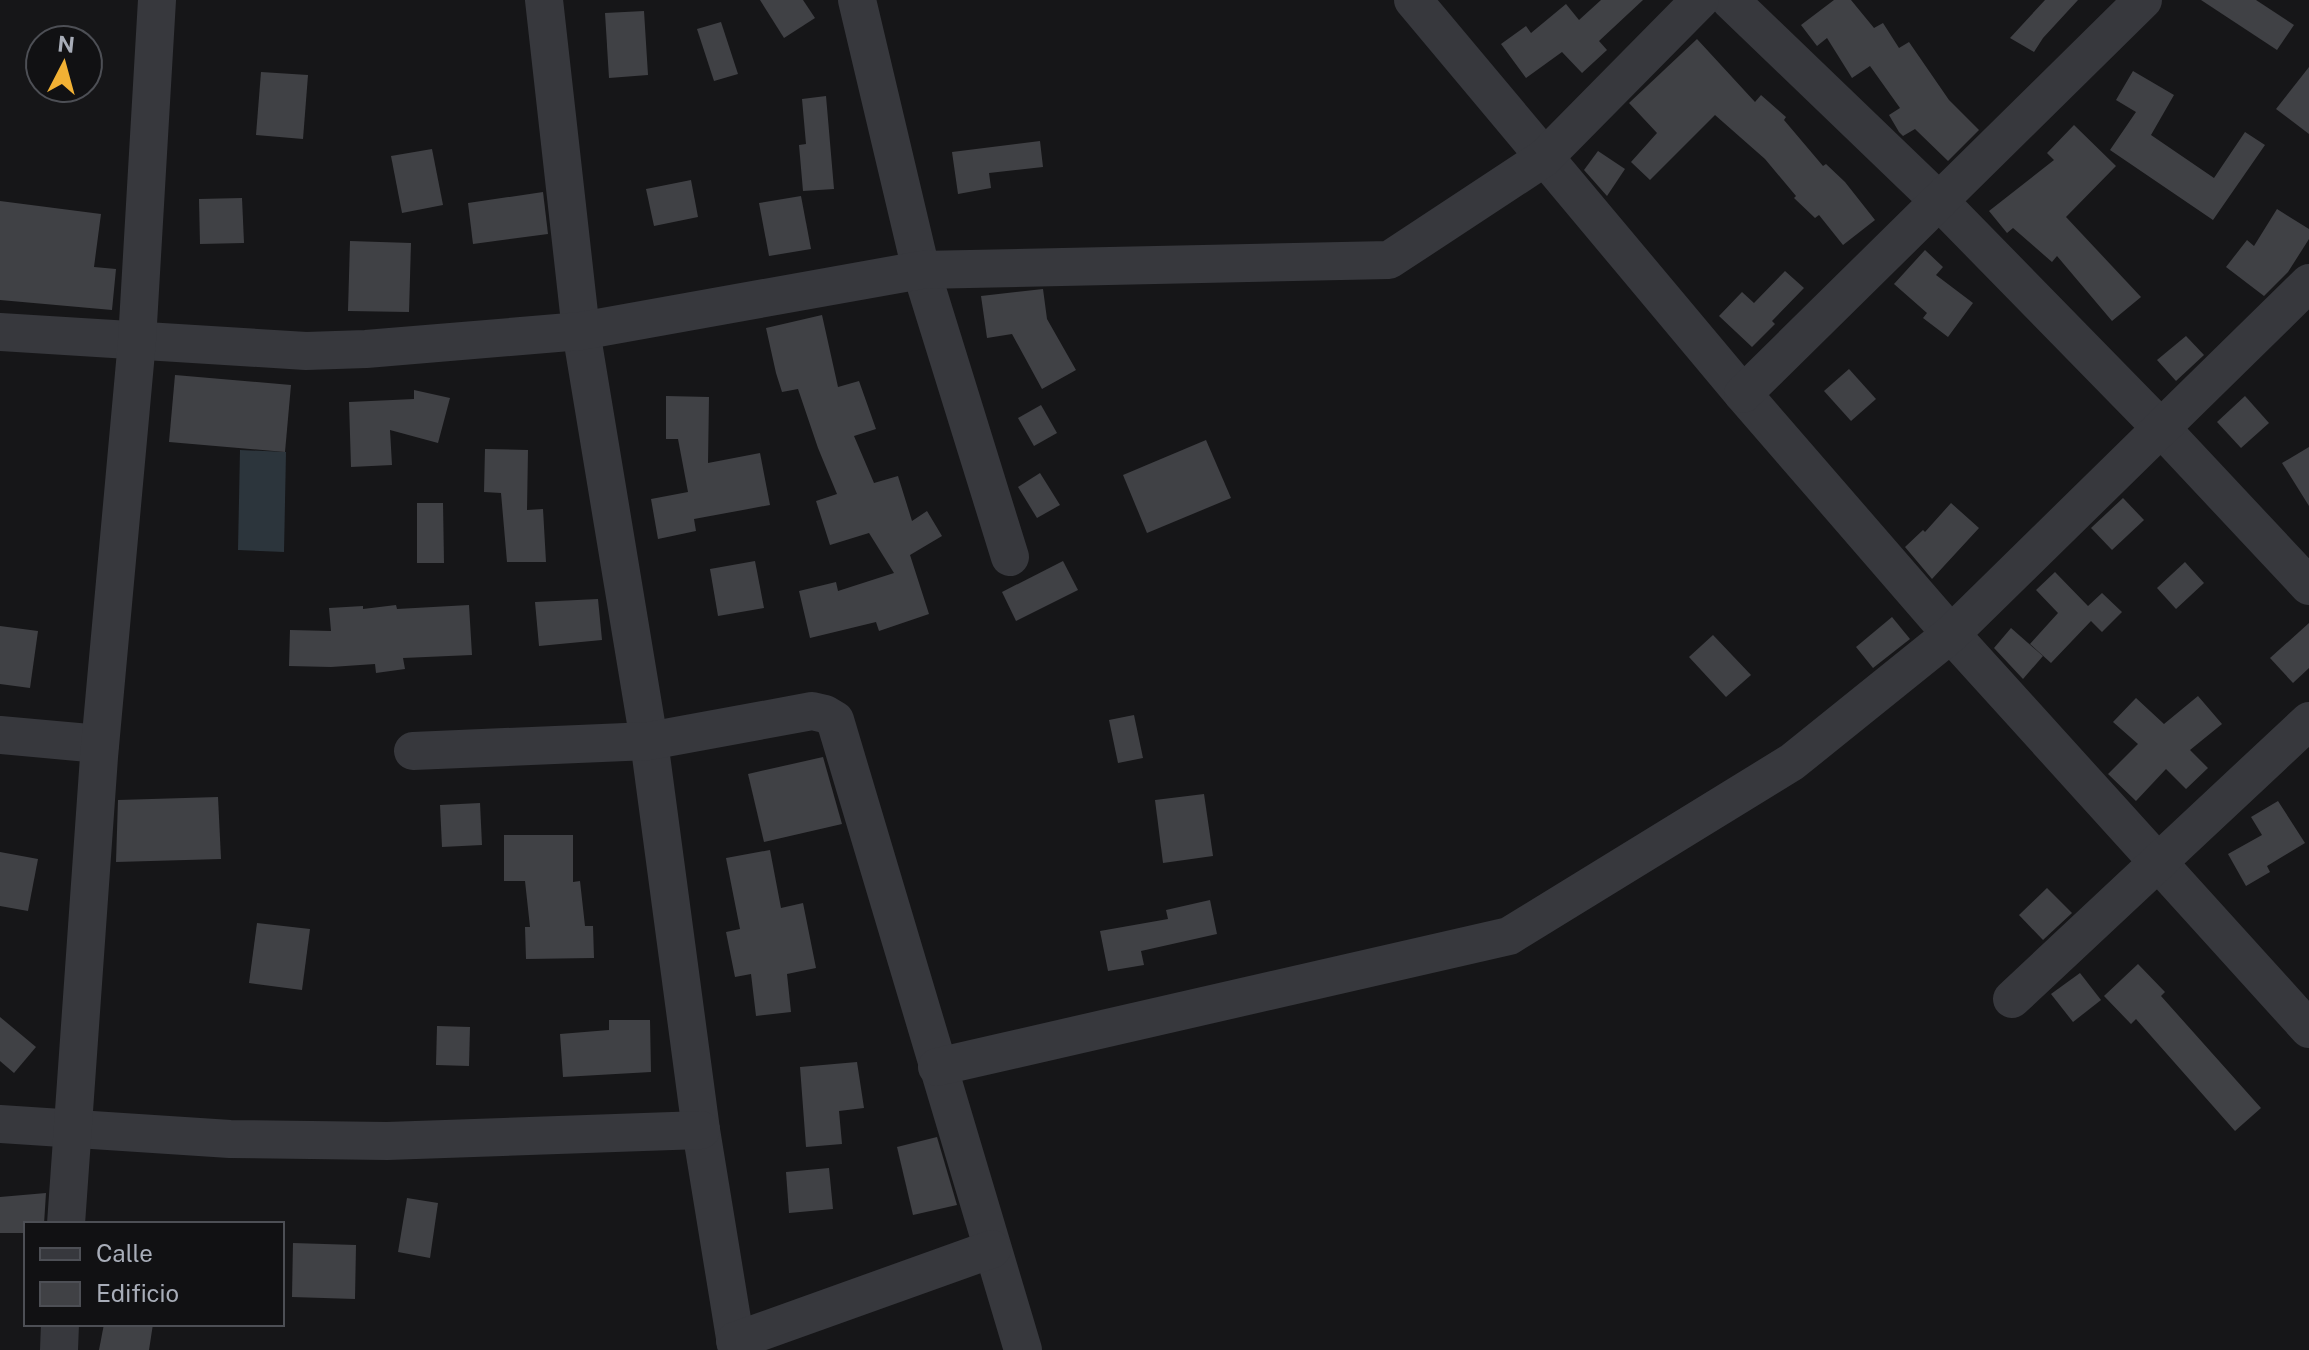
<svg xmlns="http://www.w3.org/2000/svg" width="2309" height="1350" viewBox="0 0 2309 1350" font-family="'Public Sans',sans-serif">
<rect width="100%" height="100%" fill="#161618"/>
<path fill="#2c353c" d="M240 450 286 452 284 552 238 550Z"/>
<g fill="#404145">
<path d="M760 0H803L815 18 784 38Z"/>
<path d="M1601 0H1643L1599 41 1607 50 1582 73 1562 52 1526 78 1501 44 1526 26 1531 33 1566 4 1579 20Z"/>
<path d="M1834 0H1851L1874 28 1883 23 1899 48 1909 42 1949 100 1979 130 1948 161 1915 129 1903 136 1899 132 1889 115 1900 108 1870 66 1852 78 1827 38 1817 46 1801 25Z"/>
<path d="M2045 0H2078L2043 38 2034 52 2010 38Z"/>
<path d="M2201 0H2256L2294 25 2277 50Z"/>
<path d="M644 11 648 75 609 78 605 13Z"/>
<path d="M721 22 738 74 714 81 697 29Z"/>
<path d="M1697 39 1755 102 1761 95 1786 117 1784 120 1823 166 1826 164 1845 182 1875 220 1843 245 1819 215 1815 218 1794 198 1796 196 1765 159 1715 115 1650 180 1631 162 1657 133 1629 103Z"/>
<path d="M2309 67V134L2276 109Z"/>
<path d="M2133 71 2174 95 2151 135 2214 178 2245 132 2265 145 2213 220 2110 150 2136 112 2116 100Z"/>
<path d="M261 72 308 75 303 139 256 135Z"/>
<path d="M826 96 834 189 803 191 799 145 806 144 802 99Z"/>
<path d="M2074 125 2116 166 2066 217 2141 297 2112 321 2057 256 2052 262 2013 228 2007 233 1989 211 2054 160 2047 153Z"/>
<path d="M1040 141 1043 167 989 173 991 188 958 194 952 152Z"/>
<path d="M432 149 443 205 402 213 391 156Z"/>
<path d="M1598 151 1625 169 1607 196 1584 170Z"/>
<path d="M691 180 698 217 654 226 646 189Z"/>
<path d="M543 192 548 234 473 244 468 203Z"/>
<path d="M801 196 811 249 769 256 759 203Z"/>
<path d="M242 198 244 243 200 244 199 199Z"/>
<path d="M0 201 101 214 94 267 116 269 112 310 0 300Z"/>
<path d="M2277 209 2309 229V239L2288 272 2264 296 2226 267 2247 240 2254 246Z"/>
<path d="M350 241 411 243 409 312 348 311Z"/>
<path d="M1925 250 1943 267 1936 275 1973 303 1948 337 1923 318 1927 313 1894 284Z"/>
<path d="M1785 271 1804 288 1772 321 1775 324 1752 347 1719 316 1742 292 1754 303Z"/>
<path d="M1043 289 1047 319 1076 370 1042 389 1012 334 987 338 981 296Z"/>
<path d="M822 315 838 387 859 381 876 429 854 436 874 483 898 476 912 521 927 511 942 536 910 555 929 614 879 631 876 622 810 638 799 591 836 582 838 591 894 573 869 533 830 545 816 501 837 494 818 448 798 389 782 392 776 373 766 328Z"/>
<path d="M2186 336 2204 355 2176 381 2157 360Z"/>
<path d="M1849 369 1876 399 1851 421 1824 391Z"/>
<path d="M175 375 291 385 285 452 169 442Z"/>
<path d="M414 390 450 398 438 443 390 430 392 465 351 467 349 402 414 399Z"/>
<path d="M666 396 709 397 708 463 760 453 770 505 694 519 696 531 658 539 651 499 688 492 678 439H666Z"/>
<path d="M2245 396 2269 423 2241 448 2217 422Z"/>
<path d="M1041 405 1057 433 1034 446 1018 418Z"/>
<path d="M1206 440 1231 498 1147 533 1123 475Z"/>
<path d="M2309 447V506L2282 463Z"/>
<path d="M485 449 528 450 527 510 543 509 546 562H507L501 493 484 492Z"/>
<path d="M1040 473 1060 505 1037 518 1018 487Z"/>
<path d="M2123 498 2144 520 2112 550 2091 528Z"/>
<path d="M417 503H443L444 563H417Z"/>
<path d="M1951 503 1979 528 1932 579 1905 547 1923 530 1925 532Z"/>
<path d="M755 561 764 608 718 616 710 569Z"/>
<path d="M1063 561 1078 590 1016 621 1002 592Z"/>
<path d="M2185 562 2204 583 2176 609 2157 588Z"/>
<path d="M2055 572 2088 606 2102 593 2122 612 2102 632 2091 621 2051 663 2030 644 2058 613 2036 590Z"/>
<path d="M598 599 602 640 539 646 535 602Z"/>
<path d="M396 605 397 609 469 605 472 655 403 658 405 669 376 673 375 664 331 667 289 666 290 630 331 631 329 608 363 606V609Z"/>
<path d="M1892 617 1910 639 1873 668 1856 647Z"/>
<path d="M2309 623V668L2293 683 2270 658Z"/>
<path d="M0 626 38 631 30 688 0 684Z"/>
<path d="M2011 628 2043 656 2023 679 1994 648Z"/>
<path d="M1713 635 1751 675 1726 697 1689 657Z"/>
<path d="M2198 696 2222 724 2190 750 2208 768 2186 789 2166 769 2136 801 2108 774 2138 744 2113 722 2136 698 2164 724Z"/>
<path d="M1134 715 1143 758 1118 763 1109 720Z"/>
<path d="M823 757 842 824 764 842 748 774Z"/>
<path d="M1204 794 1213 856 1163 863 1155 800Z"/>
<path d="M218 797 221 859 116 862 118 800Z"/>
<path d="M2278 801 2305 843 2267 866 2270 872 2246 886 2228 854 2262 835 2251 817Z"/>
<path d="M480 803 482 845 442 847 440 805Z"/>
<path d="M504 835H573V882L580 881 585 926H593L594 958 526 959 525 927H530L525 881H504Z"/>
<path d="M770 850 781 908 803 903 816 968 787 974 791 1012 756 1016 751 974 735 977 726 932 740 929 726 858Z"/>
<path d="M0 852 38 859 28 911 0 906Z"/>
<path d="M2047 888 2072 913 2043 940 2019 915Z"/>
<path d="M1210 900 1217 934 1141 951 1144 965 1108 971 1100 931 1168 919 1166 910Z"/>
<path d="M257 923 310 929 302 990 249 983Z"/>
<path d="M2138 964 2165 992 2161 996 2261 1108 2235 1131 2136 1019 2131 1024 2104 996Z"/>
<path d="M2080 973 2101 1000 2073 1022 2051 994Z"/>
<path d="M0 1017 36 1047 14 1073 0 1061Z"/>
<path d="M609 1020H650L651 1072 563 1077 560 1034 609 1030Z"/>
<path d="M437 1026 470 1027 469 1066 436 1065Z"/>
<path d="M857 1062 864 1108 839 1111 842 1144 806 1147 800 1067Z"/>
<path d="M937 1137 957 1205 913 1215 897 1147Z"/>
<path d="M829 1168 833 1209 789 1213 786 1172Z"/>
<path d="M46 1193 44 1224H26V1233H0V1197Z"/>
<path d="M407 1198 438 1203 430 1258 398 1252Z"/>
<path d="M293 1243 356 1245 355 1299 292 1297Z"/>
<path d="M104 1324H153L149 1350H99Z"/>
</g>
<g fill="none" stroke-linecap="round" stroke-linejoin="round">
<g stroke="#37383d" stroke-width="38">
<path d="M544 0 581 331 649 741 701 1130 737 1350"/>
<path d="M857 0 921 270 1010 557"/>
<path d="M1413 0 1743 394 1951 634 2309 1029"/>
<path d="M1730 0 1939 201 2161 428 2309 586"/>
<path d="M0 332 306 351 366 349 581 331 921 270 1389 260 1544 158 1700 0"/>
<path d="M1743 394 2143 0"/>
<path d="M0 735 100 744"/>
<path d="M413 751 649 741 812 711 825 714 835 720 1023 1350"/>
<path d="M2012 999 2309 721"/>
<path d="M937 1067 1509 936 1792 762 1951 634 2309 283"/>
<path d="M0 1124 230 1139 387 1141 701 1130"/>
<path d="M66 1224 99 757 137 341 157 0"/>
<path d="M735 1341 992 1249"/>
<path d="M59 1350 60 1324"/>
</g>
</g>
<rect x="24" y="1222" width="260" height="104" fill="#111113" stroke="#4d4f55" stroke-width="2"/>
<rect x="40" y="1248" width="40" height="12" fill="#37383d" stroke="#4d4f55" stroke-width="2"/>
<text x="96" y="1262" font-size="24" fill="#a8adb8">Calle</text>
<rect x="40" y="1282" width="40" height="24" fill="#404145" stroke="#4d4f55" stroke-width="2"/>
<text x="96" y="1302" font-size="24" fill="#a8adb8">Edificio</text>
<g transform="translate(64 64) rotate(6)"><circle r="38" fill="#111113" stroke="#4d4f55" stroke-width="2"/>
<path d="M0-6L14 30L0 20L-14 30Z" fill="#f2b134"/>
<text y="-12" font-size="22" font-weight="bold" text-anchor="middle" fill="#a8adb8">N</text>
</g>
</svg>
